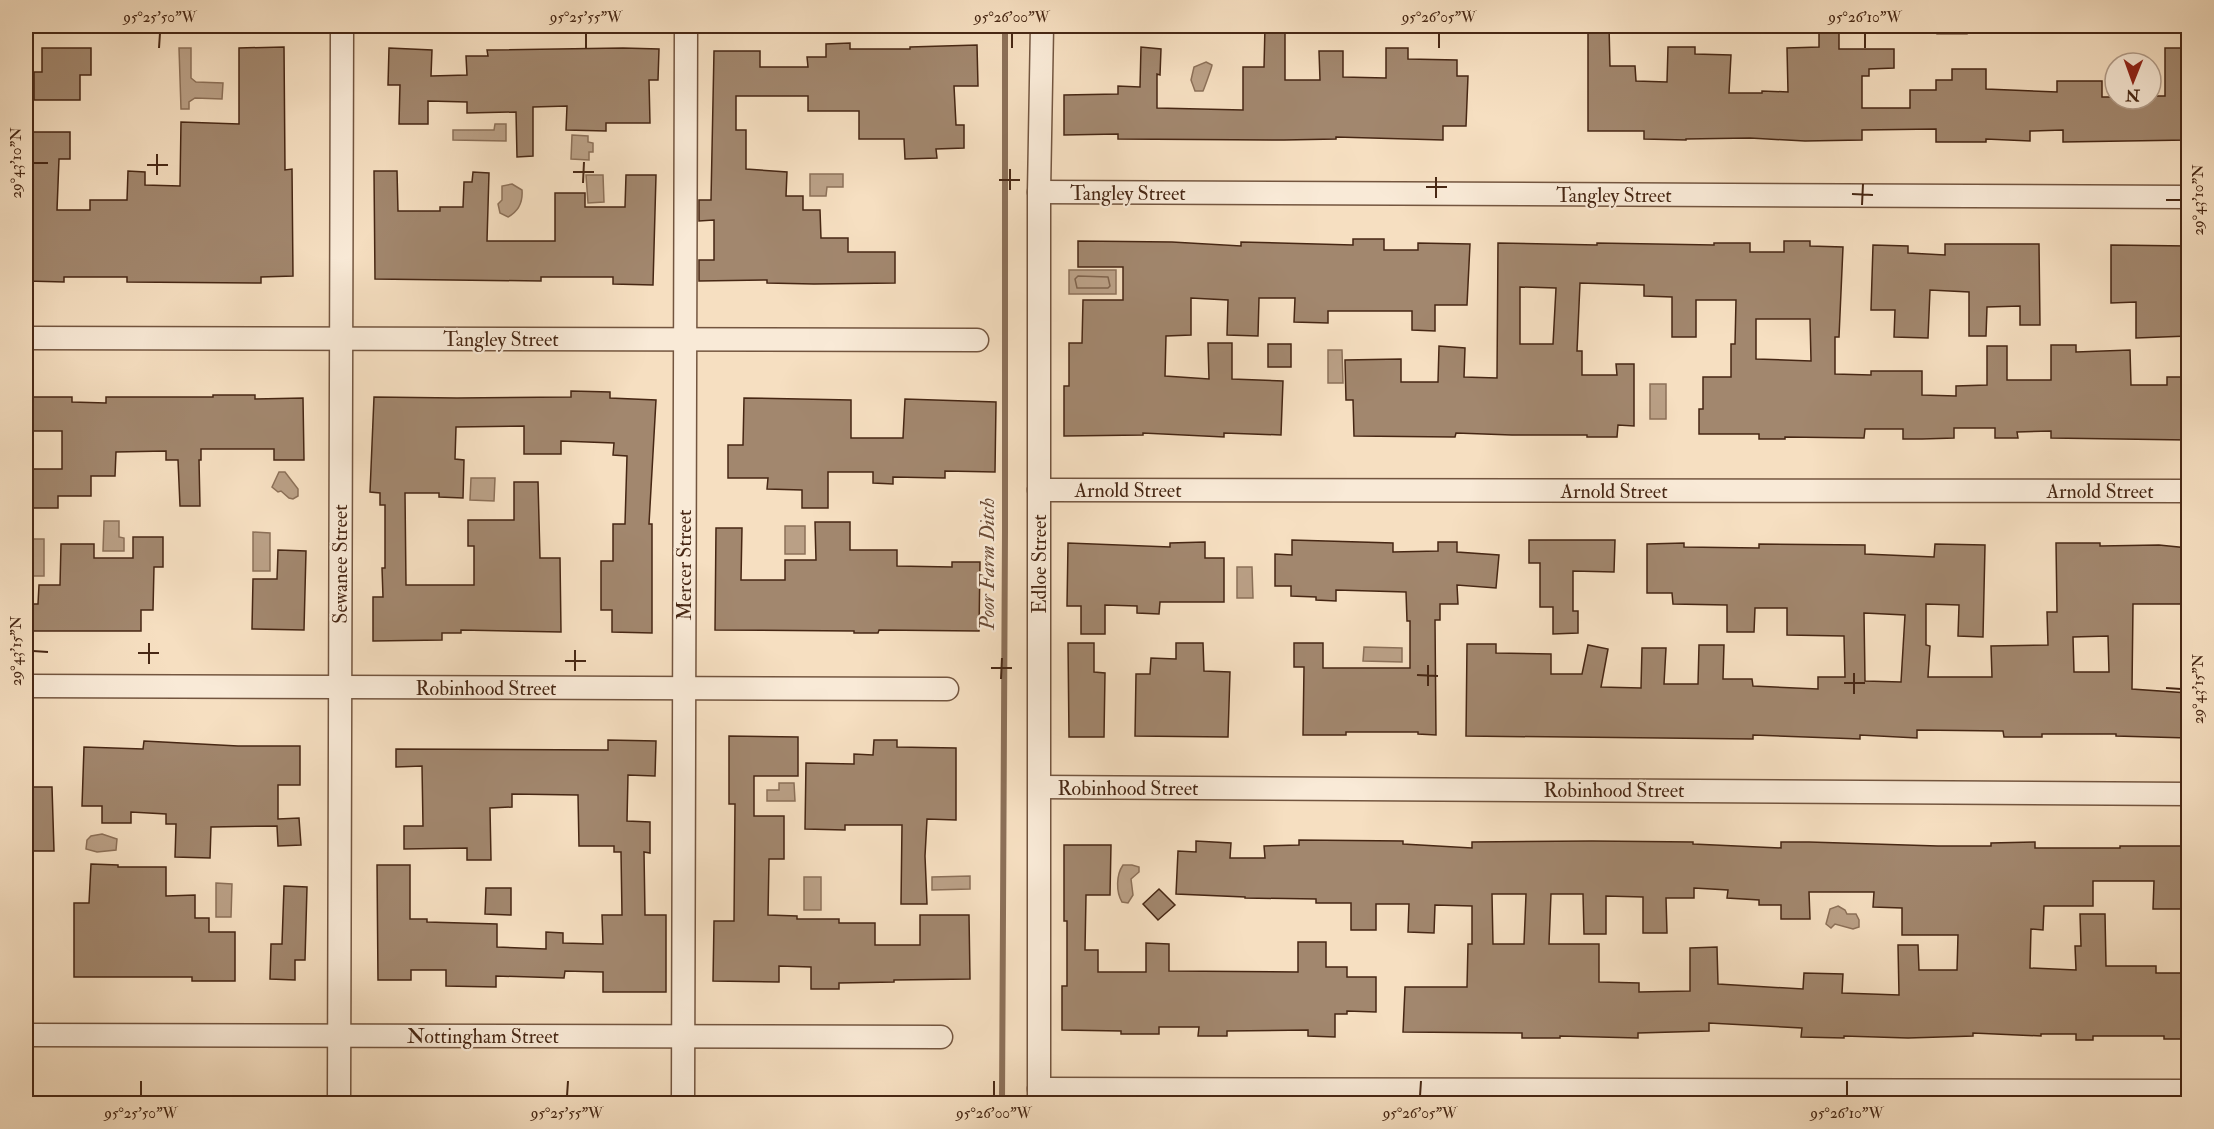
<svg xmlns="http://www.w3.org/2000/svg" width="2214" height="1129" viewBox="0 0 2214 1129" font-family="'IM FELL Double Pica',serif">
<rect width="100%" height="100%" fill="#f6dfc1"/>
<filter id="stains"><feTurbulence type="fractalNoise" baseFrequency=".00333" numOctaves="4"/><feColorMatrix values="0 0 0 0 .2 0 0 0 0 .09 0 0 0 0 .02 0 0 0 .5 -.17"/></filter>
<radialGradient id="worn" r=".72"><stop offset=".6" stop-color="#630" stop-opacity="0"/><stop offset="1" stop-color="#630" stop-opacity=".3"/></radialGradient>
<g fill="#baa086" stroke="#8c7058" stroke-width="1.5">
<rect x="1937" y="26" width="30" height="8"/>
<path d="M179 48H191V78L196 82 223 83 222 99 195 98 189 102V109H181Z"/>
<path d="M1206 62 1212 65C1212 67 1204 89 1203 91H1195L1191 80 1194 67Z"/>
<path d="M495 124H506V141L453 140V130H494Z"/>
<path d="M572 135 588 136V142L593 143V152H589V160L571 159Z"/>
<path d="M810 174H843V187H827L826 196H810Z"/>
<path d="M586 175H603L604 202 588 203Z"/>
<path d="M512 184 522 190C523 202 519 211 508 217L500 213 498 204 502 200V186Z"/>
<rect x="1069" y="270" width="47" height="24"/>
<path d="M1328 350H1342L1343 383H1328Z"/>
<rect x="1650" y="384" width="16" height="35"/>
<path d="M279 472H285L298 489V496L293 499 289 498 281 491 278 492 272 487Z"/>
<path d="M471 478H495L494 501 470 500Z"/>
<path d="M104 521H119V537L124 538V551H103Z"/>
<rect x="785" y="526" width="20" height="28"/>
<path d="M253 532 270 533V571H253Z"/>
<rect x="30" y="539" width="14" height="37"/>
<path d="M1237 567H1252L1253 598H1237Z"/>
<path d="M1364 647 1402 648V662L1363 661Z"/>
<path d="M779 783H794L795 801H767V790H779Z"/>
<path d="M102 834 117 839 116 850 97 852 86 849 87 840 91 836Z"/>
<path d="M1123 865H1132L1139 867V872L1131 879 1133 895 1128 903 1122 902C1116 892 1116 875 1123 865Z"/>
<path d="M970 876V889L932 890V877Z"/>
<rect x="804" y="877" width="17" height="33"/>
<path d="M216 883 232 884 231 917H216Z"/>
<path d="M1838 906 1845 910 1847 914H1856L1859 920V927L1853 929 1835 924 1831 928 1826 924 1830 909Z"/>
</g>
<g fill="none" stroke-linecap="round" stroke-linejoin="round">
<path stroke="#80644d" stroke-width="1.5" d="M1078 276 1108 277 1110 286 1108 288H1077L1075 279Z"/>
<path stroke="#8c7058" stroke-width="6" d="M1002 1104 1005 532V26"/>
</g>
<g fill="#a2876e" stroke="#472714" stroke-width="1.5" fill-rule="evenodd">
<path d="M1265 26H1285V80H1320L1319 51H1343V77L1386 78V48H1408V59L1457 60V76H1468L1466 126H1443V140L1336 137V139L1284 140 1118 139V134L1064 135V95L1118 94V86L1140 87 1141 47 1161 49 1160 75 1157 74V108L1243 110V67H1264Z"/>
<path d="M1588 26H1609L1610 66H1635L1636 81 1667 82 1668 47H1695V54L1731 55 1729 93H1762V91L1788 92 1787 48 1819 47V26H1839V49H1894V68L1869 69V76H1862V108H1910V90H1936V80H1952V69H1986V89L2057 92V81H2102V97H2115V99H2151V96H2165V48H2188V140L2063 142V130L2030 131V141L1986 139V142H1936V129L1862 130V140L1805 141 1750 138 1686 139V140L1644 139V131H1588Z"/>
<path d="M850 43V49H910V47L977 45 978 86H954L956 125H964V148L936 149 937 158 905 159 904 139H859V111H808V96H736V130H746V169L787 172 786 196H803V210H820L821 238H848V252H895V283L814 284 767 283V280L699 281V260H714V220L699 221V200H711L714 51H760V67H808L807 57H826V44Z"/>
<path d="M284 47 285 170 292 169 293 276 261 277V283L127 282V277H64V282L27 281 32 159 31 132H70V159H59L57 210H90V200H127L128 171 145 172V185L180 186 181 122 239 124V48Z"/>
<path d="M42 48H91V75H80V100H34V72H42Z"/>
<path d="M389 48 432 50 431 76 467 75 466 56H488L487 50 623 48 659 49 658 80H649L650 123H606V131L566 130 567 106 533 107V156L517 157 516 112 467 113V102L428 101V124H399L400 85H388Z"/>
<path d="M374 171H397L398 211H440V207H463L464 182H472L473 172 489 173 487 241H555V193H585V207H625L626 175H656L653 285 613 284V277H541V281L375 279Z"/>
<path d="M1353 239H1384V250H1418V243L1470 244 1467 305H1435V331L1412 330V311H1328V323L1294 322 1295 298H1259L1258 336 1227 335 1228 300 1191 298V335L1166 336 1165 376 1209 379 1208 343H1232V379L1283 381 1281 435 1224 433V437L1143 433V435L1064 436V386H1069V343H1082L1083 300H1123V267H1078V241L1172 242 1241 246V242L1353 245Z"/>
<path d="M1784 241H1810V246L1843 247 1839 337H1835V374L1871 375V371H1922V395L1956 396V386L1987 385V346H2007V380H2051V345H2076V352L2130 350 2131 385H2167V377H2188V440L2051 438V431L2017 432 2018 438H1995V428H1954V438L1922 439H1903V429H1865L1864 438 1785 437V439H1759V434H1699V409H1703V377H1731V344H1735L1736 300H1696V337H1672V297L1644 296V285L1580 283 1577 351H1582V375H1617L1616 364H1634V426L1618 425 1617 437H1587V435H1512L1456 433 1455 437 1354 436 1353 400H1346L1345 360 1401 359V382H1438L1439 346 1465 348 1464 377 1497 378 1498 243 1597 245V243L1714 245V243H1750V252H1784ZM1520 287 1556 288 1553 344H1520ZM1756 319H1810L1811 361 1756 359Z"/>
<path d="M1945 244H2039L2040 325H2020V306L1987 307 1986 336H1969V292L1930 290 1928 338 1894 337 1895 310H1871L1873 245 1908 246V253L1945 255Z"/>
<path d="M2111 245 2188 246V336L2136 338V302L2111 303Z"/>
<rect x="1268" y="344" width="23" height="23"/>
<path d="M571 391 610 392V398L656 400 649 524H652V633L612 632V610H601V561H613V524H625L627 456 613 455 614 443 561 441V454H524V426L456 427 455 459 464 460 463 498 439 497V493H405L406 585H474V546H468V520H514V482H538L540 558H560L561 632 461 630V633H442V640L373 641V597H383L382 568H385V505H380V493L370 492 374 397 457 398 571 397Z"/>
<path d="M213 395H255V399L303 398 304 460H274V449H201V460H199L200 506H180L178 460H166V451L116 452 115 476H91V496H58V508H31V495L26 494V469H62V431H31V397H72V402L106 403V397H213Z"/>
<path d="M744 398 851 400V438H903L905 399 996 402 995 472 945 471V478L893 477V484L873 483V472H828V508H802V490L767 489 768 478H728V445H743Z"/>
<path d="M815 522H850V550H897V566L952 567V562H980L979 631 879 630 878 633H854V631L715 630 716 528H742L741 580H785V560H816Z"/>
<path d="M133 537H163V567H154L153 610H141V631H27V604H38L39 585H60L61 544H94V558H133Z"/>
<path d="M1292 540 1393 543V552L1438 551V542H1457V552L1499 555 1496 588 1457 585 1458 604H1440V620H1435L1436 735 1418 734V732H1346V735H1303L1304 667H1294V643H1323V668H1410V621H1407L1406 592 1336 590V601L1316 600V597L1291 596V586H1275V554L1292 555Z"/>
<path d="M1529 540H1615L1614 572 1573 571V611H1578V633L1553 634V607H1540V563H1529Z"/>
<path d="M1205 542V558H1224V602H1160L1159 614 1137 613V606L1105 605V634H1081V606H1067L1068 543 1170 547V543Z"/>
<path d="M1684 543V547L1759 548V544L1865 545V554L1934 557 1935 544 1985 545 1983 637 1958 636 1959 605 1926 604V645L1930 646 1928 677H1992L1991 646 2048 645 2047 612H2057L2056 543H2100V546L2159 545 2188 548V604H2133L2132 689 2188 693V738L2116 736V734H2042V737H2004L2003 731 1917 730V738L1860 735V739L1753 735V739L1466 736 1467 644H1496V653L1551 654V674H1582L1588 645 1608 649 1601 687 1641 688 1642 648H1666L1664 684H1698L1699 645H1724L1723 679H1752L1753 686 1818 689V677H1845L1844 636 1787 635V608H1755L1754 632H1727V605L1673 604 1672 593H1647V544ZM1864 613 1905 615 1901 682 1865 681ZM2108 636 2109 672H2074L2073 637Z"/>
<path d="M278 550 306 551 304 630 252 629 253 579H277Z"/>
<path d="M1068 643H1094V672L1105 673 1104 737H1069Z"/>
<path d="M1176 643H1203L1204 671 1230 672 1228 737 1135 736 1136 674H1150L1151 658 1176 659Z"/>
<path d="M729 736 798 737V776H754V816H784V859H769L768 915 797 916V919H839V923H875V945H920V915H969L970 979 894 980V982L839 983V989H811V967L779 966V982L713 981 714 921H734L735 804H729Z"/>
<path d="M608 740 656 741 655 776 628 775 627 821 650 822V853L644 852 645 915H666V992H603V972L565 971 564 978 496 976V987L446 986V970H411V980H378L377 865H410V919H427V922L497 924V947L546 949V932L563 933V943L603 944 602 915H622L621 852H614V846H579L578 795 512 794V807L490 808 491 860H467V848L404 849V826H423L422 766 396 767V749L608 750Z"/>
<path d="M874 740H897V747L956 748V820L927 819 925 856 927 904H901L902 825H845V830L805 829 806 763 854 764V754L873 755Z"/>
<path d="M144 741 238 746H300V785H278V819L299 818 301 845 278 846 277 826 211 827 210 858 175 857 176 824H166V814L131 812V823H102V806H82L84 747 143 749Z"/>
<path d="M26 787H52L54 851H30V840H26Z"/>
<path d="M1299 840 1403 841V844L1472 848V842L1592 841 1693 842V844L1781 848V842H1809L1938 846H1991V843L2035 842V848H2120V846H2182L2181 856H2188V909H2153L2154 881H2093V906H2044L2043 930 2031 929 2030 968 2076 970 2075 946H2081L2080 914H2105L2106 966H2156V973H2188V1039H2164V1036H2093V1040H2076V1034H2041V1036L1973 1033V1036L1908 1038 1844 1036V1038L1801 1037 1802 1028 1709 1023V1031L1638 1033V1038L1560 1036V1038H1522V1033L1403 1032 1405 987H1467L1468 944H1472V906L1435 905 1434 933 1408 932 1409 904H1376V930H1351V903H1316V899L1245 898V897L1176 894 1178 851 1196 852V841L1231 843 1230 858H1265L1264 846 1299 845ZM1694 888 1728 890 1727 898 1759 900V905H1781V919H1810L1809 892H1874L1873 907 1902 908V935H1958L1957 970H1919L1918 945H1898L1899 995 1842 993 1843 974 1804 973 1803 989 1718 984 1717 947 1690 948V991L1639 992V983L1599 982V944H1549L1551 894H1583L1584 934H1606V896L1643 897V933H1667L1666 898H1694ZM1492 894H1526L1524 944H1493Z"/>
<path d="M1064 845H1111L1110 895H1086L1085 950H1098V972H1146V943L1169 944V971L1298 972V942H1326V967H1347V977H1376V1012L1347 1011V1014H1335V1037L1308 1036V1030L1227 1031V1036H1198L1199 1027H1159V1034H1121V1031L1062 1030V986H1067V921H1064Z"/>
<path d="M91 864 118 865V867H166V896L195 895V918H209V932H235V981H192V977H74V903H89Z"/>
<path d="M284 886 307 887 305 960H295V980L270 979 271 944H282Z"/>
<path d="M486 888H511V915L485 914Z"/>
<path d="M1159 889 1175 905 1158 920 1143 904Z"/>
</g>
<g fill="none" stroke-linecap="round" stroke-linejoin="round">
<g stroke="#73553f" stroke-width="25">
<g id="street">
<path d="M1039 192 2188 197"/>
<path d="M26 338 977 340"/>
<path d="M1039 490 2188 491"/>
<path d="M26 686 947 689"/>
<path d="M1040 787 2188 794"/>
<path d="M26 1035 941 1037"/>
<path d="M1039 1089 2188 1091"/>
<path d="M1039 1102V192L1042 26"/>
<path d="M339 1104 342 26"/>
<path d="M683 1104 686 26"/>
</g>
</g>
<use href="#street" stroke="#f9ead7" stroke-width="22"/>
</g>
<path fill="none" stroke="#472714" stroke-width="2" d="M159 48 160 33M586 48V33M1012 48V33M1439 48V33M1865 48V33M33 163H48M147 165H168M573 172H594M157 175V154M999 180H1020M583 183 584 162M1426 187H1447M1010 190V169M1852 194 1873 195M1436 198V177M2166 200H2181M1862 205 1863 184M33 651 48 652M138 653H159M565 661H586M149 664V643M991 668H1012M575 671V650M1417 675 1438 676M1001 679 1002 658M1844 683H1865M1428 686V665M2166 688 2181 689M1854 694V673M141 1096V1081M567 1096 568 1081M994 1096V1081M1420 1096 1421 1081M1847 1096V1081"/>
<g text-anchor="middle" stroke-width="4.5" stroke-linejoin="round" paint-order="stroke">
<g font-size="20" fill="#472714" stroke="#f9ead7">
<text x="1128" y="200">Tangley Street</text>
<text x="1614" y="202">Tangley Street</text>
<text x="501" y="346">Tangley Street</text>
<text x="1128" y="497">Arnold Street</text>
<text x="1614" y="498">Arnold Street</text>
<text x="2100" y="498">Arnold Street</text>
<text transform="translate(340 564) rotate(-90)" y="7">Sewanee Street</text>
<text transform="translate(1039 564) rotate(-90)" y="7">Edloe Street</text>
<text transform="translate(684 565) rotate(-90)" y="7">Mercer Street</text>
<text x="486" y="695">Robinhood Street</text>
<text x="1128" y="795">Robinhood Street</text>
<text x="1614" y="797">Robinhood Street</text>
<text x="483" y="1043">Nottingham Street</text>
</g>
<g font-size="21" font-style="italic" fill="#6a4b36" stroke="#f9ead7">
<text transform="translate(987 564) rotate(-90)" y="7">Poor Farm Ditch</text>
</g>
</g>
<rect width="2214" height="1129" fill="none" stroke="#f6dfc1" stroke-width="66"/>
<g transform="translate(2133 81) rotate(181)"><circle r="28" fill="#f9ead7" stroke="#b29c89" stroke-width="1.5"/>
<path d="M0-4.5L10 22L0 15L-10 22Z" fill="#8f2418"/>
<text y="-9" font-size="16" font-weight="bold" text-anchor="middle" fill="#472714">N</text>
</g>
<rect x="33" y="33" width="2148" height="1063" fill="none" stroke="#472714" stroke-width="2"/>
<g font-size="15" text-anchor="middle" fill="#472714">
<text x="160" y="22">95°25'50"W</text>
<text x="586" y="22">95°25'55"W</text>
<text x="1012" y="22">95°26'00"W</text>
<text x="1439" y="22">95°26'05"W</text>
<text x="1865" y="22">95°26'10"W</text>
<text transform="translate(16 163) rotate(-90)" y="5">29°43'10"N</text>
<text transform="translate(2198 200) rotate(-90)" y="5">29°43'10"N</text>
<text transform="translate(16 651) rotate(-90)" y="5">29°43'15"N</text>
<text transform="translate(2198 689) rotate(-90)" y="5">29°43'15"N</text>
<text x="141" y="1118">95°25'50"W</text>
<text x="567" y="1118">95°25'55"W</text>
<text x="994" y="1118">95°26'00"W</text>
<text x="1420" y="1118">95°26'05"W</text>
<text x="1847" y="1118">95°26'10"W</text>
</g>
<rect width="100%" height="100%" filter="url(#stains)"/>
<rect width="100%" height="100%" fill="url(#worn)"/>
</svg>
